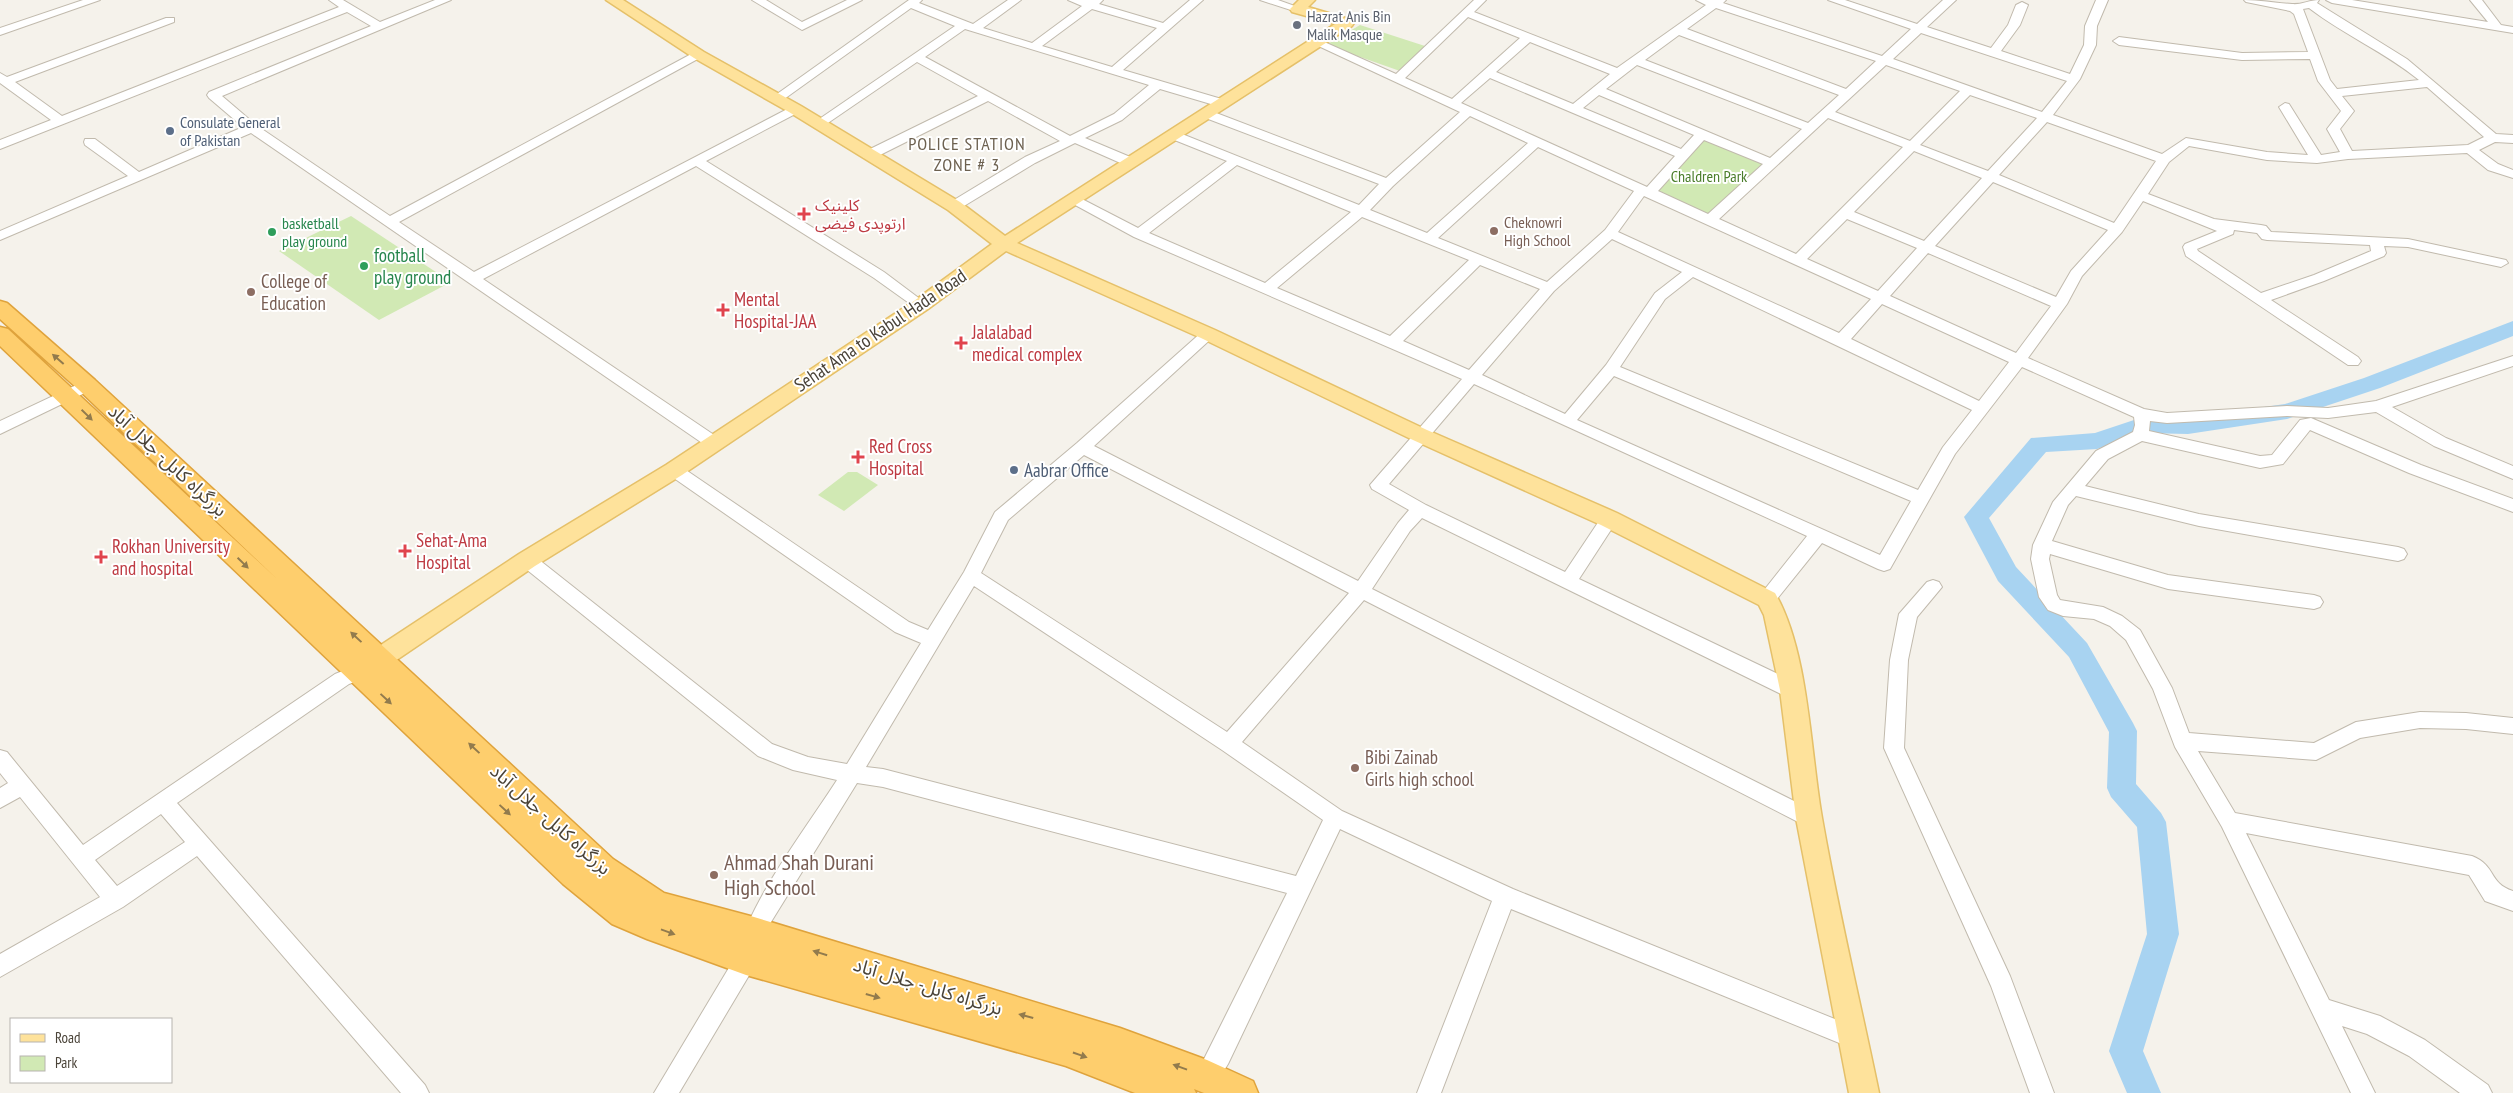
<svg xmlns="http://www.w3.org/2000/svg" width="2513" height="1093" viewBox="0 0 2513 1093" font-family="'PT Sans Narrow','Noto Sans Arabic',sans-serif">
<rect width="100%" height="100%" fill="#f5f2eb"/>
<g fill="#d1e9b4">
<path d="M1360 25 1425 46 1400 71 1326 45Z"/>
<path d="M1702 139 1766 163 1710 217 1655 191Z"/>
<path d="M351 216 451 282 379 320 279 251Z"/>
<path d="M848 472H857L878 485 844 511 818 495Z"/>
</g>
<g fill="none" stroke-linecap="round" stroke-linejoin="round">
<path fill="#a8d3f1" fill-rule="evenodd" d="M2513 321V336L2380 388 2287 419 2188 434 2144 433 2097 449 2046 452 1989 518 2016 567 2087 643 2133 723 2137 731 2136 784 2161 813 2166 822 2179 934 2143 1051 2161 1093H2127L2109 1051 2147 934 2137 827 2111 797 2107 788 2109 732 2069 657 1998 581 1964 517 2031 438 2095 433 2143 417 2188 418 2285 404 2364 378Z"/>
<g stroke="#c1baad" stroke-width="2">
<g id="minor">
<path d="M83 0H100L0 35V28Z"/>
<path d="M329 0H343L380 22 435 0H451L222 96 256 125 390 216 695 52H703L705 55 399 222 474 272 795 105 801 109 799 112 706 161 884 272 928 305 926 308H916L874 278 696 166 483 279 720 439 722 443 720 447H708L251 133 0 240V231L128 176 85 145 84 142 85 139H95L139 172 243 127 209 98 207 95 209 92 371 26 347 12 0 149V140L51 120 0 83V73L7 77 166 18H174V22L15 82 62 116 339 7Z"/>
<path d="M752 0H766L802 22 847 0H862L802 30Z"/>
<path d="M909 0H922L919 3 973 24 1008 0H1021L983 28 1032 43 1082 6 1068 0H1103L1099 4 1163 23 1190 0H1203L1123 70 1225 100 1227 103 1221 107 1160 89 1122 120 1085 138 1135 159 1137 162 1135 165H1125L1075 143 1035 163 959 209H949L947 206 949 203 1025 157 1060 141 988 101 874 158H864L862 155 864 152 978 96 917 62 822 127 818 128 812 124 955 26 911 8 780 102H772L770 99ZM1092 9 1157 28 1112 67 1042 46ZM965 29 1149 85 1114 114 1070 136 925 57Z"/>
<path d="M1260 0H1278L1303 9 1297 12Z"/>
<path d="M1474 0H1486L1474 12 1617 68 1706 5 1696 0H1726L1723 3 1882 56 1911 29 1828 0H1845L1917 24 1943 0H1956L1927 27 1991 48 2008 25 2016 5 2022 2 2028 5 2020 25 2001 51 2070 74 2084 45 2085 26 2096 0H2108L2097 26 2096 45 2080 79 2053 115 2162 154 2186 138 2267 152 2308 155 2279 107 2285 103 2289 104 2321 155 2340 152 2327 129 2341 111 2318 81 2310 59 2242 60 2119 45 2113 41 2119 37 2242 53 2308 52 2294 14 2290 11 2246 2 2244 0C2261 0 2276 3 2292 4 2302 5 2309 0 2319 0L2317 3 2407 59 2496 134 2513 135V143L2495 142 2479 150 2498 164 2513 170V178L2488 170 2467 153 2348 159 2317 163 2267 160 2189 146 2169 162 2148 194 2214 219 2261 225 2266 226 2271 232 2408 239 2506 260 2508 263 2501 267 2408 247 2384 246 2386 253 2384 256 2324 281 2271 300 2358 357 2361 361 2358 365H2348L2186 256 2183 247 2185 244 2217 231 2143 201 2122 232 2082 276 2067 304 2028 358 2144 409 2167 413 2287 406 2328 408 2376 401 2513 356V366L2392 407 2446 438 2513 466V479L2434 446 2376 412 2328 418 2287 416 2167 423 2150 421 2149 431 2260 456 2272 455 2300 420 2311 418 2421 465 2513 499V512L2409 473 2310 430 2283 464 2260 468 2142 441 2108 459 2085 486 2199 514 2398 547 2404 549 2407 554 2404 559 2398 561 2199 526 2076 496 2068 505 2052 541 2168 575 2314 595 2320 597 2323 602 2320 607 2314 609 2168 589 2050 554 2049 559 2057 595 2060 600 2103 607 2122 616 2140 630 2172 688 2189 733 2314 743 2356 722 2420 712 2466 713 2513 718V734L2466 729 2420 728 2360 738 2316 760 2198 751 2235 813 2472 856C2497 866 2488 883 2513 891V911L2485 901 2469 875 2246 833 2329 1000 2380 1016 2425 1040 2488 1085 2492 1093H2460L2409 1056 2367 1034 2342 1026 2375 1093H2351L2222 827 2175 747 2153 689 2126 640 2110 626 2094 619 2063 616 2048 610 2039 597 2031 559 2033 545 2053 502 2096 451 2133 432 2135 425 2134 417 2022 367 1955 454 1890 569 1884 571 1878 569 1822 543 1773 604 1767 606 1761 604 1758 599 1761 594 1807 536 1474 384 1389 484 1426 505 1565 572 1603 515 1609 513 1615 515 1618 519 1579 579 1799 684 1802 690 1799 696 1792 698 1785 696 1422 518 1410 531 1372 589 1816 812 1819 818 1816 824 1809 827 1802 824 1364 600 1242 742 1342 811 1513 889 1862 1030 1866 1038 1862 1046 1854 1049 1511 909 1441 1093H1417L1492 901 1340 829 1228 1064 1215 1085 1207 1089 1199 1085 1195 1077 1287 893 883 787 857 783 771 922 754 967 679 1093H654L736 956C753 896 803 833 837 780L793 770 758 756 521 565 518 560 521 555 527 553 533 555 772 744 808 757 847 764 921 643 895 632 668 474 666 470 668 466H680L909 622 928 630 964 572 995 512 1077 443 1203 331H1213L1216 334 1213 337 1094 446 1358 581 1398 523 1409 510 1372 489 1370 485 1462 379 1134 237 1066 200 1073 196 1078 197 1138 228 1227 161 1167 137 1166 134 1172 130 1359 205 1379 184 1203 117 1201 114 1207 110 1211 111 1386 178 1460 112 1312 43 1314 41H1322L1396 74ZM1716 8 1876 61 1846 89 1687 29ZM2309 8C2344 35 2385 52 2419 80L2337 89 2330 80 2303 9ZM1468 17 1520 38 1452 99 1405 78ZM1921 33 2067 81 2042 112 1893 59ZM1679 35 1839 95 1808 123 1645 60ZM1530 42 1610 74 1573 104 1496 72ZM1637 65 1802 129 1770 158 1606 89ZM1886 65 1960 91 1910 141 1835 112ZM1490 78 1675 156 1647 187 1461 103ZM2427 87 2484 137 2468 145 2352 151 2340 129 2354 111 2342 96ZM1599 95 1694 135 1681 149 1583 108ZM1970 95 2037 118 1988 171 1920 145ZM1470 116 1528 143 1427 233 1370 210 1393 186ZM1828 118 1903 147 1796 254 1719 219ZM2047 122 2156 161 2114 223 1999 175ZM1704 140 1763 164 1708 214 1658 191ZM1538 147 1634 191 1605 230 1547 282 1438 238ZM1914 151 1982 178 1924 241 1854 212ZM1237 165 1351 212 1265 283 1149 233ZM1993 182 2108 230 2071 271 2056 297 1935 246ZM1644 196 1871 299 1839 333 1618 232ZM1362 217 1469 260 1390 336 1277 288ZM1847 219 1917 248 1878 291 1807 259ZM2234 230 2257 233 2262 239 2267 240 2370 245 2371 251 2314 275 2261 293 2198 251 2197 249 2233 234ZM1612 239 1682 272 1655 293 1606 365 1565 414 1482 375 1554 291ZM1928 253 2051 306 2016 353 1890 296ZM1480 265 1540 289 1469 370 1403 341ZM1693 277 1972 410 1943 447 1918 490 1620 367 1665 299ZM1882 304 2009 362 1979 401 1851 339ZM1614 376 1911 501 1880 555 1577 420ZM1084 455 1349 593 1227 732 981 573 1008 520ZM974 586 1222 750 1323 820 1296 876 883 769 866 767Z"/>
<path d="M2326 0H2352L2488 22 2470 0H2482L2501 25 2513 27V33L2332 3Z"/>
<path d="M87 380 93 381 95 385 93 389 0 434V421Z"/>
<path d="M1933 580 1939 582 1942 587 1917 617 1908 660 1904 748 2010 976 2054 1093H2030L1991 986 1884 748 1890 660 1899 614 1927 582Z"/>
<path d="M358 665 365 668 367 673 365 678 349 684 177 803 425 1085 429 1093H401L197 856 123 907 0 977V954L100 897 20 797 0 808V788L8 783 0 773V750L7 752 83 845 335 674ZM161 814 185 842 117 886 95 860Z"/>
</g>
</g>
<g stroke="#e5c069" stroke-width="3">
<path id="major" d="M606 0H623L704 52 801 106 960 202 1005 236 1335 24 1292 12 1290 9 1299 0H1315L1308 7 1352 20 1354 23 1352 26 1017 243 1215 330 1427 430 1617 513 1775 593C1809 652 1810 750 1822 818 1838 910 1860 1001 1879 1093H1849L1796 818 1780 690 1764 615 1759 605 1601 525 1413 440 1201 338 1006 251 928 309 682 475 535 566 373 676 364 679 355 676 352 669 355 662 519 554 666 465 914 301 992 244 948 210 789 112 694 58Z"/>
</g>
<g stroke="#dfa33c" stroke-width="3">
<path id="highway" d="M0 301 7 303 95 380 613 859 664 893 754 917 1120 1028 1207 1060 1253 1081 1258 1093H1204L1194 1089 1196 1093H1135L1066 1066 746 975 647 939 612 924 563 884 0 346V327L8 329 277 579 79 390 0 319Z"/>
</g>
<use href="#minor" fill="#fff" fill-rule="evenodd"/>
<use href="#major" fill="#fee29b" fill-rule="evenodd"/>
<use href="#highway" fill="#fece6d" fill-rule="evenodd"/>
</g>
<defs><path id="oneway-solid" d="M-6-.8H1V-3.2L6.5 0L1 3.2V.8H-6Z" transform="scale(1.25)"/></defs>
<g fill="#927b4d">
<use href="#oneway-solid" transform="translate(58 359) rotate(-139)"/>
<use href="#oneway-solid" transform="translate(87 415) rotate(44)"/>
<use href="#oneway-solid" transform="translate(243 563) rotate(44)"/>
<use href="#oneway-solid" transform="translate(356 637) rotate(-137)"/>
<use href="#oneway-solid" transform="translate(386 699) rotate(43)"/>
<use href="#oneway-solid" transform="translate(474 748) rotate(-137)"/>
<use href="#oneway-solid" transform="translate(505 810) rotate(43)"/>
<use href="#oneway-solid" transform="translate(668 932) rotate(20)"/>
<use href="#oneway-solid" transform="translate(820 953) rotate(-163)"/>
<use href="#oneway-solid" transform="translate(873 996) rotate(16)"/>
<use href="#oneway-solid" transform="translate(1026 1016) rotate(-165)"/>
<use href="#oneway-solid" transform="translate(1080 1055) rotate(19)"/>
<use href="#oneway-solid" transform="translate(1180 1067) rotate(-160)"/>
</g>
<circle fill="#6b7280" stroke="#fff" stroke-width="2" cx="1297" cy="25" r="5"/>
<g fill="#5c6f8a" stroke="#fff" stroke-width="2">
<circle cx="170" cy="131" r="5"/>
<circle cx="1014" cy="470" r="5"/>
</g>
<g fill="#e0444e" stroke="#fff" stroke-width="2">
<path d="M801.5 206.5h5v5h5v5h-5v5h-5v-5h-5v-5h5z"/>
<path d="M720.5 302.5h5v5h5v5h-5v5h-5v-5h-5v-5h5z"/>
<path d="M958.5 335.5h5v5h5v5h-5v5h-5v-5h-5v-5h5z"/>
<path d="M855.5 449.5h5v5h5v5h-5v5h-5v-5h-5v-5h5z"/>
<path d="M402.5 543.5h5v5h5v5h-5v5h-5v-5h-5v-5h5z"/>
<path d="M98.5 549.5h5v5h5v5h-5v5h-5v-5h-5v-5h5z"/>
</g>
<g fill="#8d6e63" stroke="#fff" stroke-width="2">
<circle cx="1494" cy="231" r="5"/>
<circle cx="251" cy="292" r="5"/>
<circle cx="1355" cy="768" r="5"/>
<circle cx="714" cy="875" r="5"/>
</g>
<g fill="#2e9e5b" stroke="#fff" stroke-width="2">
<circle cx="272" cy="232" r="5"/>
<circle cx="364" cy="266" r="5"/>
</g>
<g text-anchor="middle" stroke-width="4" stroke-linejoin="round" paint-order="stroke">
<g font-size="16" fill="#5b616d" stroke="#fff" text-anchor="start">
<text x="1307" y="22">Hazrat Anis Bin<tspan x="1307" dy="18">Malik Masque</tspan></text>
</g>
<g font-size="16" fill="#4e5e75" stroke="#fff" text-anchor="start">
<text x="180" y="128">Consulate General<tspan x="180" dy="18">of Pakistan</tspan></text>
</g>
<g font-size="16" fill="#4a7d2a" stroke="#fff">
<text x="1709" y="182">Chaldren Park</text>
</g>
<g font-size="16" fill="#be3a42" stroke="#fff" text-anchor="start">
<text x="815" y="211">کلینیک<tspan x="815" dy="18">ارتوپدی فیضی</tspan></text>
</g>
<g font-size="16" fill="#785e54" stroke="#fff" text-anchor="start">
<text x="1504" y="228">Cheknowri<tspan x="1504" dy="18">High School</tspan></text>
</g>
<g font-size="16" fill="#27864d" stroke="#fff" text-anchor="start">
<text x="282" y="229">basketball<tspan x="282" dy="18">play ground</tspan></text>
</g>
<g font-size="18" letter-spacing="1" fill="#6d6150" stroke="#fff">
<text x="967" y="150">POLICE STATION<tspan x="967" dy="21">ZONE # 3</tspan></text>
</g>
<g font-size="19" fill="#27864d" stroke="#fff" text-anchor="start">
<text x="374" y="262">football<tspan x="374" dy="22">play ground</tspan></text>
</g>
<g font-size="19" fill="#785e54" stroke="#fff" text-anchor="start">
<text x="261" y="288">College of<tspan x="261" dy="22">Education</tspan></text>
<text x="1365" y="764">Bibi Zainab<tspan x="1365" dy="22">Girls high school</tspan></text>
</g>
<g font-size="19" fill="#be3a42" stroke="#fff" text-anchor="start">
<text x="734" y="306">Mental<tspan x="734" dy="22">Hospital-JAA</tspan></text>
<text x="972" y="339">Jalalabad<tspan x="972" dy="22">medical complex</tspan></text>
<text x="869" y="453">Red Cross<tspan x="869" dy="22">Hospital</tspan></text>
<text x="416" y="547">Sehat-Ama<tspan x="416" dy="22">Hospital</tspan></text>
<text x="112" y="553">Rokhan University<tspan x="112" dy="22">and hospital</tspan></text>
</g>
<g font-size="19" fill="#4a4338" stroke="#fff">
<text transform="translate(880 330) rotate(-34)" y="7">Sehat Ama to Kabul Hada Road</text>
<text transform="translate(168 460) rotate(43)" y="7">بزرگراه کابل- جلال آباد</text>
<text transform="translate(551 819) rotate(42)" y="7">بزرگراه کابل- جلال آباد</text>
<text transform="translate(928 986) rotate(17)" y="7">بزرگراه کابل- جلال آباد</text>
</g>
<g font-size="19" fill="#4e5e75" stroke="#fff" text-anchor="start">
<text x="1024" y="477">Aabrar Office</text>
</g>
<g font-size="22" fill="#785e54" stroke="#fff" text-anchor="start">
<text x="724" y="870">Ahmad Shah Durani<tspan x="724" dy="25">High School</tspan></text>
</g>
</g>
<rect x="10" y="1018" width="162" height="65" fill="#ffffff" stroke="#b7b4af"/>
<rect x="20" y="1034" width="25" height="8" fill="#fee29b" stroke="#b7b4af"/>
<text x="55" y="1043" font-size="15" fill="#4a4338">Road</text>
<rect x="20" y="1056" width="25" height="15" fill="#d1e9b4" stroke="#b7b4af"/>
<text x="55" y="1068" font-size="15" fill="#4a4338">Park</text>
</svg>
